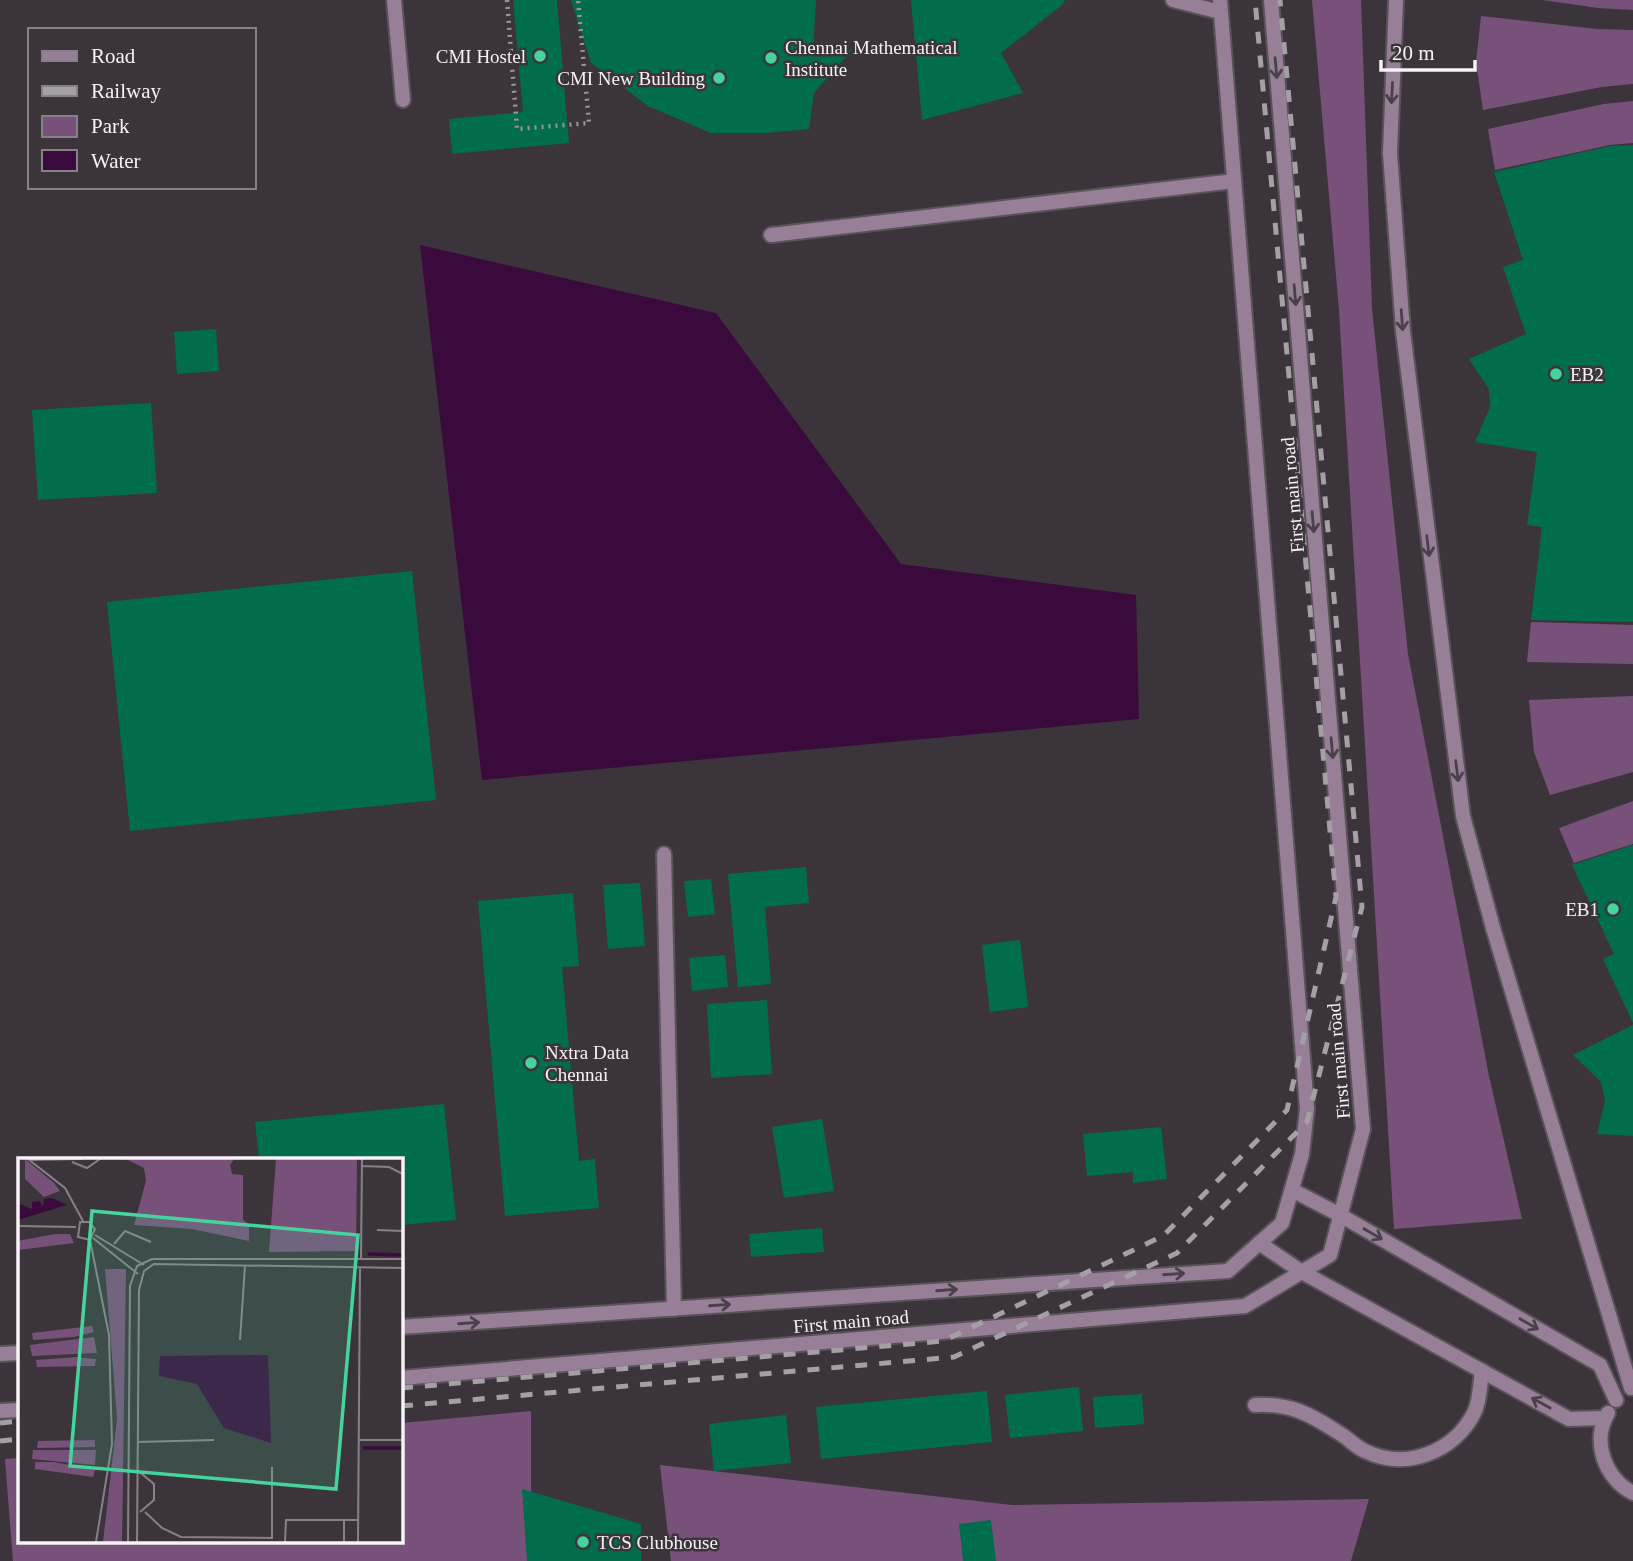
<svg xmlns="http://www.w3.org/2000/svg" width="1633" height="1561" viewBox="0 0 1633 1561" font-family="'Times New Roman',serif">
<rect width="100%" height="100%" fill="#3b353b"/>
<g fill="#78517a">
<path d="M1312 0H1361L1372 309 1408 654 1489 1076 1522 1219 1394 1229 1339 310Z"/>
<path d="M1542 0H1633V10L1598 8Z"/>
<path d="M1481 16 1597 29 1633 30V84L1602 87 1483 110 1476 62Z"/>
<path d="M1633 101V143L1610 145 1495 170 1488 129 1604 104Z"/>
<path d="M1531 622 1633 625V664L1527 662Z"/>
<path d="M1633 696V772L1550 795 1534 752 1529 700Z"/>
<path d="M1633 801V844L1574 863 1559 828Z"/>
<path d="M531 1411V1561H13L5 1459 19 1458V1542H401V1423Z"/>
<path d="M660 1465 1012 1505 1369 1499 1351 1561H671Z"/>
</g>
<path fill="#3a0a3d" d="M420 245 716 313 901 564 1136 595 1139 719 482 780Z"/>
<g fill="#026d4c">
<path d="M513 0H557L569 143 452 154 449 119 523 112Z"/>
<path d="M571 0H816L813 50H852L814 93 809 129 766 133H711L648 106 591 63Z"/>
<path d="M911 0H1065L1062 5 1001 53 1023 93 922 120Z"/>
<path d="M1633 145V622L1531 620 1542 527 1527 525 1537 452 1475 442 1490 407 1489 389 1469 359 1526 334 1503 267 1523 260 1494 172 1611 146Z"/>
<path d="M216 329 219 371 177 374 174 332Z"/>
<path d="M151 403 157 493 38 500 32 410Z"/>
<path d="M412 571 436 800 130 831 107 602Z"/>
<path d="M1633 845V1023L1603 959 1614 954 1572 865Z"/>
<path d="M806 867 809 903 765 907 771 984 738 987 728 874Z"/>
<path d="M711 879 715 914 688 917 684 881Z"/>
<path d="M640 883 645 946 608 949 603 885Z"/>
<path d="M573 893 579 966 562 967 579 1161 595 1159 599 1208 505 1216 478 901Z"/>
<path d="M1020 940 1028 1007 990 1012 982 945Z"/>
<path d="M725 955 728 987 692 991 689 958Z"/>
<path d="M767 1000 772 1074 711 1078 707 1004Z"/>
<path d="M1633 1025V1136L1597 1134 1605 1101 1601 1082 1573 1055Z"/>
<path d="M444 1104 456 1220 401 1225V1160H259L255 1122Z"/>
<path d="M822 1119 834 1191 784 1198 772 1127Z"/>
<path d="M1161 1127 1167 1179 1133 1183V1172L1087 1176 1083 1134Z"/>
<path d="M822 1228 824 1252 751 1257 749 1234Z"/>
<path d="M1079 1387 1083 1431 1010 1438 1005 1395Z"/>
<path d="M987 1391 992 1442 821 1459 816 1407Z"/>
<path d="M1142 1394 1144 1424 1095 1428 1093 1397Z"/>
<path d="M786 1415 791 1463 714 1471 709 1424Z"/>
<path d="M522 1489 641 1524V1561H527Z"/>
<path d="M991 1520 996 1561H963L959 1524Z"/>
</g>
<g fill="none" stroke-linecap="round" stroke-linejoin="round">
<g stroke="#595359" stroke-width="18">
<g id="service">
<path d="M394 0 403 100"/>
<path d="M1173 0 1220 12"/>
<path d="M1396 0 1390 153 1403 331 1463 816 1493 928 1631 1388"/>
<path d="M771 235 1234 181"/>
<path d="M664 854 674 1309"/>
<path d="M1292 1190 1340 1215 1600 1365 1616 1400"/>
<path d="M1259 1243 1302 1272 1569 1419 1605 1418"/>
<path d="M1255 1405C1290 1403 1310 1414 1339 1433 1348 1438 1356 1447 1365 1451 1406 1471 1454 1452 1474 1413 1480 1402 1480 1384 1482 1371"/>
<path d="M1608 1413C1591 1441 1605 1479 1633 1493"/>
</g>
</g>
<g stroke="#595359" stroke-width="18">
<g id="tertiary">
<path d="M401 1327 1228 1271 1282 1223 1302 1154 1307 1109 1220 0"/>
<path d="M0 1354 19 1353"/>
<path d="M401 1378 1245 1306 1330 1255 1363 1129 1271 0"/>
<path d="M0 1411 19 1410"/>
</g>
</g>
<path stroke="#9b969b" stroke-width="4.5" stroke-dasharray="2 5" stroke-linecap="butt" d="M507 0 517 129 589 123 578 0"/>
<use href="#service" stroke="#977f97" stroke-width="14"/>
<use href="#tertiary" stroke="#977f97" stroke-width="14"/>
<g stroke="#a5a0a5" stroke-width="5" stroke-dasharray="12 12" stroke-linecap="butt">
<path d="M401 1388 943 1341 1163 1236 1287 1110 1336 897 1255 0"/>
<path d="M401 1406 954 1357 1177 1253 1307 1122 1362 907 1280 0"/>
<path d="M0 1423 19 1421"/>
<path d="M0 1441 19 1439"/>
</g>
</g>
<defs><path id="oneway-shaft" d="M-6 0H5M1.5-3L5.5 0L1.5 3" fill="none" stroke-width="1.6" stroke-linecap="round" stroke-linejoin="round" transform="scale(1.75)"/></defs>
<g stroke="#494049">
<use href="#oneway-shaft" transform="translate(1276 68) rotate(85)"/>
<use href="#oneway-shaft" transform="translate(1392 93) rotate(93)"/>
<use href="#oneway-shaft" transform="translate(1295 295) rotate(85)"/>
<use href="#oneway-shaft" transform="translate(1402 320) rotate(86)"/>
<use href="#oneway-shaft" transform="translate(1313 522) rotate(85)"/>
<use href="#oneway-shaft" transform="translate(1428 546) rotate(83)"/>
<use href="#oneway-shaft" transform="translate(1332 748) rotate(85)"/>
<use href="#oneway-shaft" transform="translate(1457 771) rotate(83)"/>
<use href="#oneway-shaft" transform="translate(1373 1234) rotate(30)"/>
<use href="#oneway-shaft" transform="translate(1174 1274) rotate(-4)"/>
<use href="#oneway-shaft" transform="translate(947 1290) rotate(-4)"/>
<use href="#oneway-shaft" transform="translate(720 1305) rotate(-4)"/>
<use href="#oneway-shaft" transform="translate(469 1323) rotate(-4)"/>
<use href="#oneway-shaft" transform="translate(1529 1324) rotate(30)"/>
<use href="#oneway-shaft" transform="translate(1541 1403) rotate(-151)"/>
</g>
<g fill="#46d49e" stroke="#3b353b" stroke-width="2.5">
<circle cx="540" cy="56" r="7"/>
<circle cx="771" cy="58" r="7"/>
<circle cx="719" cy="78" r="7"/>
<circle cx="1556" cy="374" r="7"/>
<circle cx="1613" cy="909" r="7"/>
<circle cx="531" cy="1063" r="7"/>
<circle cx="583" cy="1542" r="7"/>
</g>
<g text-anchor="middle" stroke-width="5" stroke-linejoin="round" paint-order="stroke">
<g font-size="19" fill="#f6f2f6" stroke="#3b353b" text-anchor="start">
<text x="785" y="54">Chennai Mathematical<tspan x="785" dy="22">Institute</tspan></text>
<text x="526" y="63" text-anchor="end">CMI Hostel</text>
<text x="705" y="85" text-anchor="end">CMI New Building</text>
<text x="1570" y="381">EB2</text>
<text x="1599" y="916" text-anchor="end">EB1</text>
<text x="545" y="1059">Nxtra Data<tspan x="545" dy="22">Chennai</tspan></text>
<text x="597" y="1549">TCS Clubhouse</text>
</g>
<g font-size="19" fill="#f6f2f6" stroke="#3b353b">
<text transform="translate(1292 495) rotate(-95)" y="7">First main road</text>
<text transform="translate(1338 1061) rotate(-95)" y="7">First main road</text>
<text transform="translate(851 1321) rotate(-5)" y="7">First main road</text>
</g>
</g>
<g transform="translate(18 1158)">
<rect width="385" height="385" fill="#3b353b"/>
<path d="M7 1 36 25 42 33 26 39 7 21ZM108 1H216L212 7 214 16 225 17V62L231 66V83L174 71 116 67 128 23 126 10ZM258 1H339L338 93 251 94ZM37 76H52L56 85 0 92V83ZM87 111H108L104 384H85L99 261ZM74 168 76 174 56 179 15 182 14 175ZM76 179 79 195 14 198 12 187ZM58 199 78 201 77 208 19 209 18 202ZM77 282V289L19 290 20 283ZM15 292H78L77 307 14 301ZM17 304H36L77 312 75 319 17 311Z" fill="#78517a"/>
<path d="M34 40 49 47 0 62 2 46 14 51V44L21 43 25 48 26 41ZM250 197 253 285 206 270 179 226 141 218 142 198Z" fill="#3a0a3d"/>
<path fill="none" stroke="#3a0a3d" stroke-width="3.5" d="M350 96 385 97M345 290H385"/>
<path fill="none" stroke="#868186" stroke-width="2" d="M10 1 47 30 65 63M12 2 64 1M54 4 69 10 82 1M344 8 371 9 385 16M0 68 58 69M359 72 385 73M77 77 126 107M75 80 120 116M72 82 60 79 62 64H71L77 71 72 82 91 177 94 286 78 384M96 86 107 73 133 84M343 101 344 1M222 182 227 108M341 282H385M119 284 196 282M119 312 136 326V342L122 354M127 354 144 370 163 379 254 380V309M110 384 112 128 119 108 134 101H385M119 384 121 132 126 113 136 106 385 110M267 384 268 362H340M326 384V362M340 384 342 110"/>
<path fill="#46d49e" fill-opacity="0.15" stroke="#46d49e" stroke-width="3.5" d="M74 53 340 77 318 331 52 308Z"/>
<rect width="385" height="385" fill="none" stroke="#f6f2f6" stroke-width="3.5"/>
</g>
<rect x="28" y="28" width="228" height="161" fill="#3b353b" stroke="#868186" stroke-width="2"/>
<rect x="42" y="51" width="35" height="10" fill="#977f97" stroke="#868186" stroke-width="2"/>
<text x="91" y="63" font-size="21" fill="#f6f2f6">Road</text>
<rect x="42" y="86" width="35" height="10" fill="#a5a0a5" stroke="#868186" stroke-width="2"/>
<text x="91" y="98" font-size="21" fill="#f6f2f6">Railway</text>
<rect x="42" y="116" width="35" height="21" fill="#78517a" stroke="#868186" stroke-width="2"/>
<text x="91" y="133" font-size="21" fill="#f6f2f6">Park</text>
<rect x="42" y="150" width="35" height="21" fill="#3a0a3d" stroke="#868186" stroke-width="2"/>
<text x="91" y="168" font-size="21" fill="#f6f2f6">Water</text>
<path d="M1381 60v10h94v-10" fill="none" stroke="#f6f2f6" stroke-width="3.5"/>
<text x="1392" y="60" font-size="21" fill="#f6f2f6" stroke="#3b353b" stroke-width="5" paint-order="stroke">20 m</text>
</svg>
